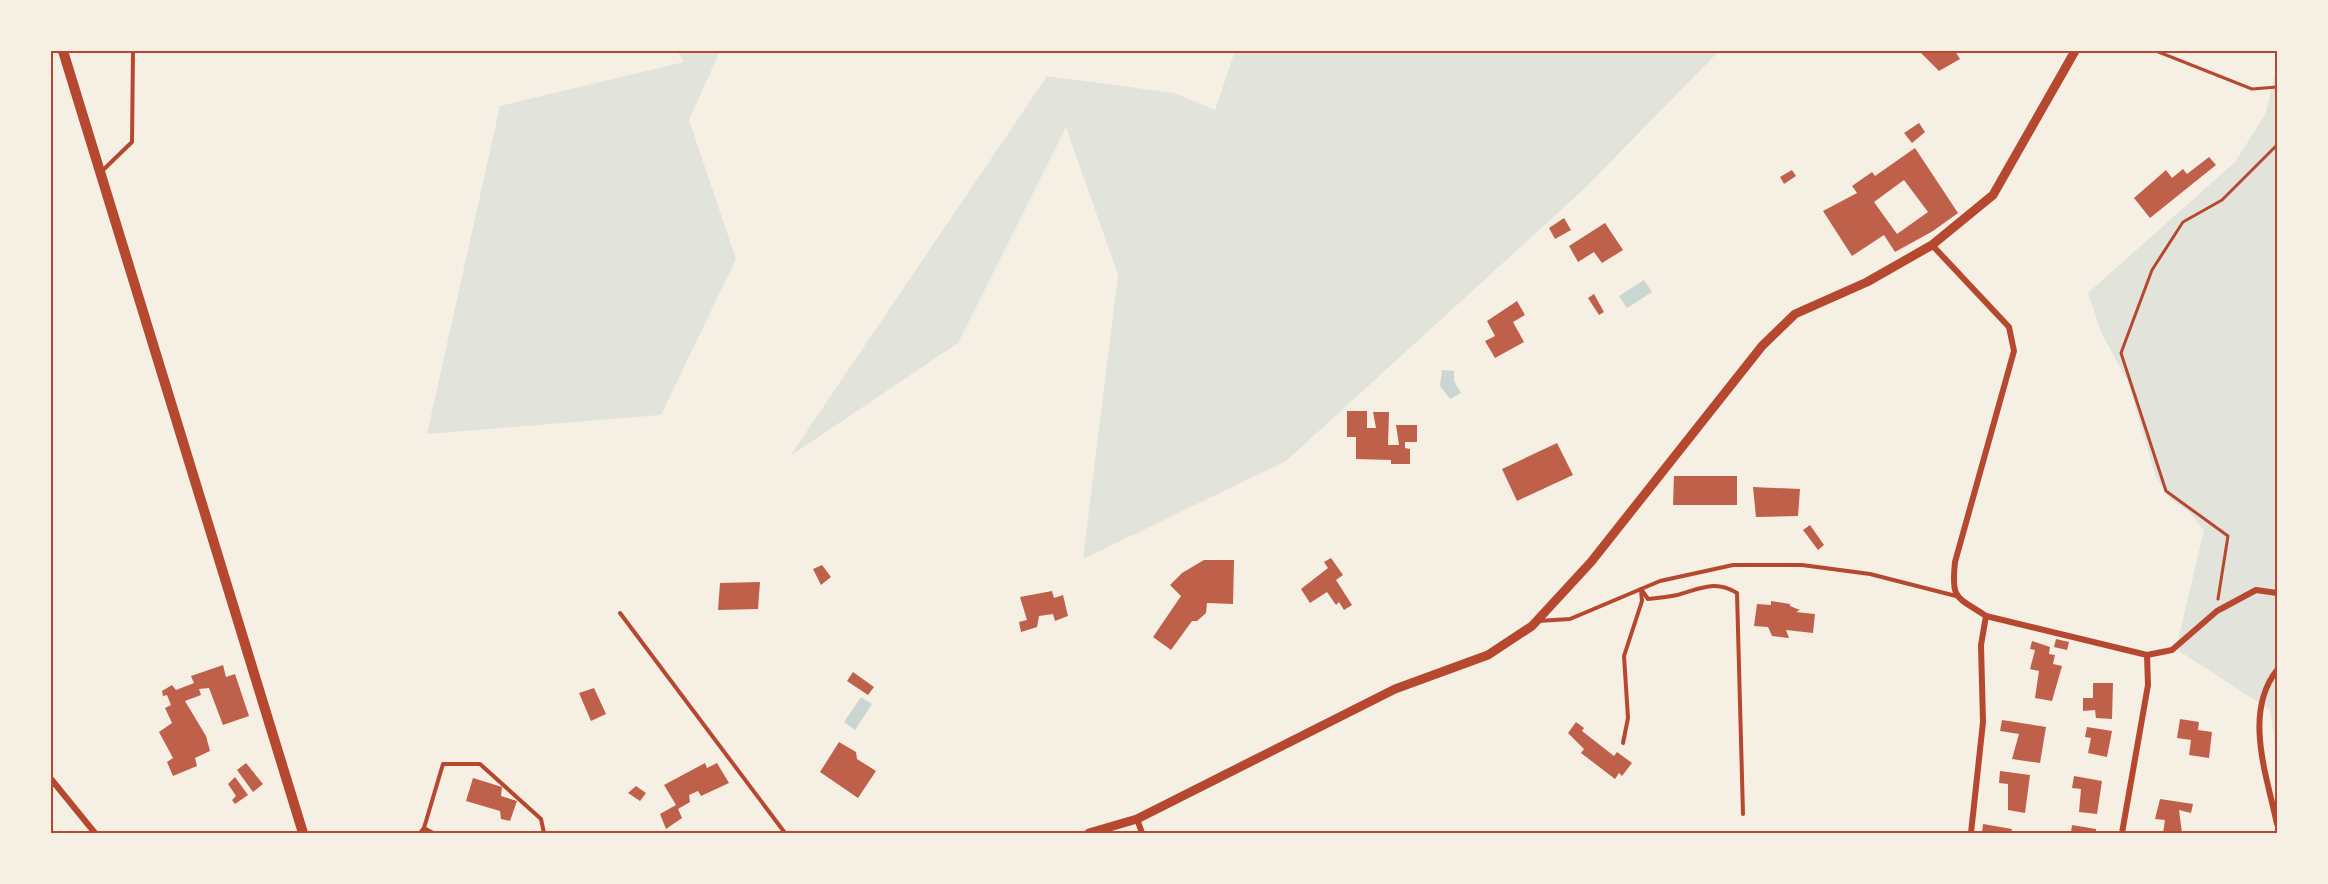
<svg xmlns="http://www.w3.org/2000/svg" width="2328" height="884" viewBox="0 0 2328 884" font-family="'Libre Baskerville',serif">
<rect width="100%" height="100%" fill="#f6efe4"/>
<g fill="#e2e4dc">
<path d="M677 51H720L689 120 736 259 661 415 427 434 500 106 684 62Z"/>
<path d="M1235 51H1719L1584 189 1286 461 1083 559 1118 275 1066 127 958 343 790 456 1047 76 1174 93 1215 110Z"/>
<path d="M2277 64V758L2270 710 2176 649 2204 530 2189 512 2171 499 2157 480 2128 382 2101 332 2088 293 2235 162 2266 113Z"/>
</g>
<g fill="#c9d6d2">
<path d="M1644 280 1652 292 1627 308 1619 296Z"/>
<path d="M1442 370 1454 371V381L1461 393 1450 399 1440 386Z"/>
<path d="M861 697 872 704 855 730 844 722Z"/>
</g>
<g fill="#bf614a" fill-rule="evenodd">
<path d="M1919 51H1955L1960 59 1939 71Z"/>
<path d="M1919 123 1925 132 1912 143 1904 133Z"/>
<path d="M1915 148 1958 213 1933 231 1895 252 1884 235 1852 256 1823 211 1857 193 1852 186 1872 172 1875 176ZM1904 180 1928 212 1897 234 1874 202Z"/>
<path d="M2209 157 2216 165 2150 218 2134 198 2166 170 2172 178 2183 169 2187 174Z"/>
<path d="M1792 170 1796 176 1784 184 1780 177Z"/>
<path d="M1564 218 1571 230 1555 239 1549 228Z"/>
<path d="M1605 223 1623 250 1602 263 1594 252 1578 262 1569 246Z"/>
<path d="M1594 294 1604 312 1599 315 1588 298Z"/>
<path d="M1517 301 1525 315 1513 322 1524 342 1495 358 1485 341 1495 336 1487 321Z"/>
<path d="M1347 411H1367V428H1376L1373 412H1389L1388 445H1399L1396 425H1417V442H1405V448L1410 449V464H1391V460L1356 459V437H1347Z"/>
<path d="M1557 443 1573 475 1517 501 1502 469Z"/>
<path d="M1674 476H1737V505H1673Z"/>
<path d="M1753 487 1800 489 1798 516 1756 517Z"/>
<path d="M1810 525 1824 545 1818 550 1803 530Z"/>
<path d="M1331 558 1343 575 1336 580 1352 605 1344 610 1339 602 1336 605 1327 592 1310 603 1301 589 1328 568 1324 562Z"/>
<path d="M1204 560H1234L1233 604 1207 603 1206 613 1197 621H1192L1171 650 1153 637 1181 596 1170 585 1182 573Z"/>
<path d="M822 565 831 577 821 585 813 569Z"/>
<path d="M760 582 758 609 718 610 720 583Z"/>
<path d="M1052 591 1054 598 1063 595 1068 616 1055 621 1053 614 1039 616 1037 627 1021 632 1019 622 1027 620 1020 597Z"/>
<path d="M1771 601 1790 604V606L1800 610 1796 612 1815 614 1813 633 1786 630 1789 638 1772 636 1768 627 1754 626 1757 604 1771 605Z"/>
<path d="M2056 639 2069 642 2067 650 2054 647Z"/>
<path d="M2032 641 2050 647 2049 654 2055 655 2053 664 2062 666 2052 701 2035 698 2039 671 2030 669 2035 650 2030 649Z"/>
<path d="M223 665 226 677 235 674 249 716 223 725 209 688 199 689 201 695 185 701 206 736 210 751 195 758 197 766 173 776 167 762 173 758 159 732 172 723 165 708 171 705 167 695 163 696 162 691 172 685 176 690 194 683 191 676Z"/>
<path d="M853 672 874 687 868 695 847 681Z"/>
<path d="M2093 683H2113L2112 719 2096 718 2095 710 2083 711V698H2093Z"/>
<path d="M594 688 606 714 591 721 579 693Z"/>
<path d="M2180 719 2199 722 2198 730 2212 732 2209 758 2189 755 2191 740 2177 738Z"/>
<path d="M2002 720 2046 727 2040 763 2012 759 2019 734 2000 731Z"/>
<path d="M1576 722 1584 728 1582 731 1614 756 1617 752 1632 763 1622 776 1619 773 1615 779 1581 753 1584 749 1568 733Z"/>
<path d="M2087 727 2112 731 2107 757 2088 753 2091 738 2085 737Z"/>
<path d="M839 742 856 752 857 759 876 771 858 798 820 772Z"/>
<path d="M246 763 263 784 253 792 237 770Z"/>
<path d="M705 763 707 768 717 763 729 783 701 796 698 791 689 795 690 802 678 809 682 818 666 829 660 814 676 805 664 785Z"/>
<path d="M2000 771 2030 775 2025 813 2008 810V784L1999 783Z"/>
<path d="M2074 776 2102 781 2097 814 2079 812 2081 789 2072 788Z"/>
<path d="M235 777 248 795 235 804 232 800 236 796 228 784Z"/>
<path d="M473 778 502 787 501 796 517 801 510 821 501 819 500 811 466 801Z"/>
<path d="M636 786 646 793 640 801 628 793Z"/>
<path d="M2160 799 2193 804 2191 813 2179 810 2182 833H2163L2165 820 2155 819Z"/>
<path d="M1983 824 2012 829 2011 833H1982Z"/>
<path d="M2072 825 2096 829V833H2071Z"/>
</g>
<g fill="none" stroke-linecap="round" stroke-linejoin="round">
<g stroke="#b5482f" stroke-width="3">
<path d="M2156 51 2252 89 2277 87"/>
<path d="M2218 599 2228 536 2166 491 2121 353 2152 270 2183 222 2222 200 2277 145"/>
</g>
<g stroke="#b5482f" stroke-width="4">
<path d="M101 172 132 142 133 51"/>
<path d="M1641 589 1648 599C1658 598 1668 597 1677 595 1700 589 1715 579 1737 593L1743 814"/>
<path d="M620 613 785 833"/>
<path d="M1538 621 1570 619 1660 581 1733 565H1802L1870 574 1956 596"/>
<path d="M1623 743 1628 718 1624 656 1642 601 1641 590"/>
<path d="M420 833 424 828"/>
<path d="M433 833 424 828 443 764H480L541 819 544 833"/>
</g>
<g stroke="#b5482f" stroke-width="6">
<path d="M1932 245 2009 327 2014 351 1955 562C1951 600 1956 596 1986 616L1981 645 1983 722 1971 833"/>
<path d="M1986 616 2147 655 2148 685 2122 833"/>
<path d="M2147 655 2172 650 2217 611 2256 590 2277 593"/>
<path d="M2277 670C2243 713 2267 776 2277 824"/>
<path d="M51 779 95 833"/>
<path d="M1137 819 1142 833"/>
</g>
<path stroke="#b5482f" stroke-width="9" d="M1089 833 1137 819 1395 689 1488 655 1532 626 1591 562 1762 346 1795 314 1867 282 1932 245 1993 195 2075 51"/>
<path stroke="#b5482f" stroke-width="10" d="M63 51 303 833"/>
</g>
<rect width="2328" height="884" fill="none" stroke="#f6efe4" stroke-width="105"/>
<rect x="52" y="52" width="2224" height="780" fill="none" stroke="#b5482f" stroke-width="2"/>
</svg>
